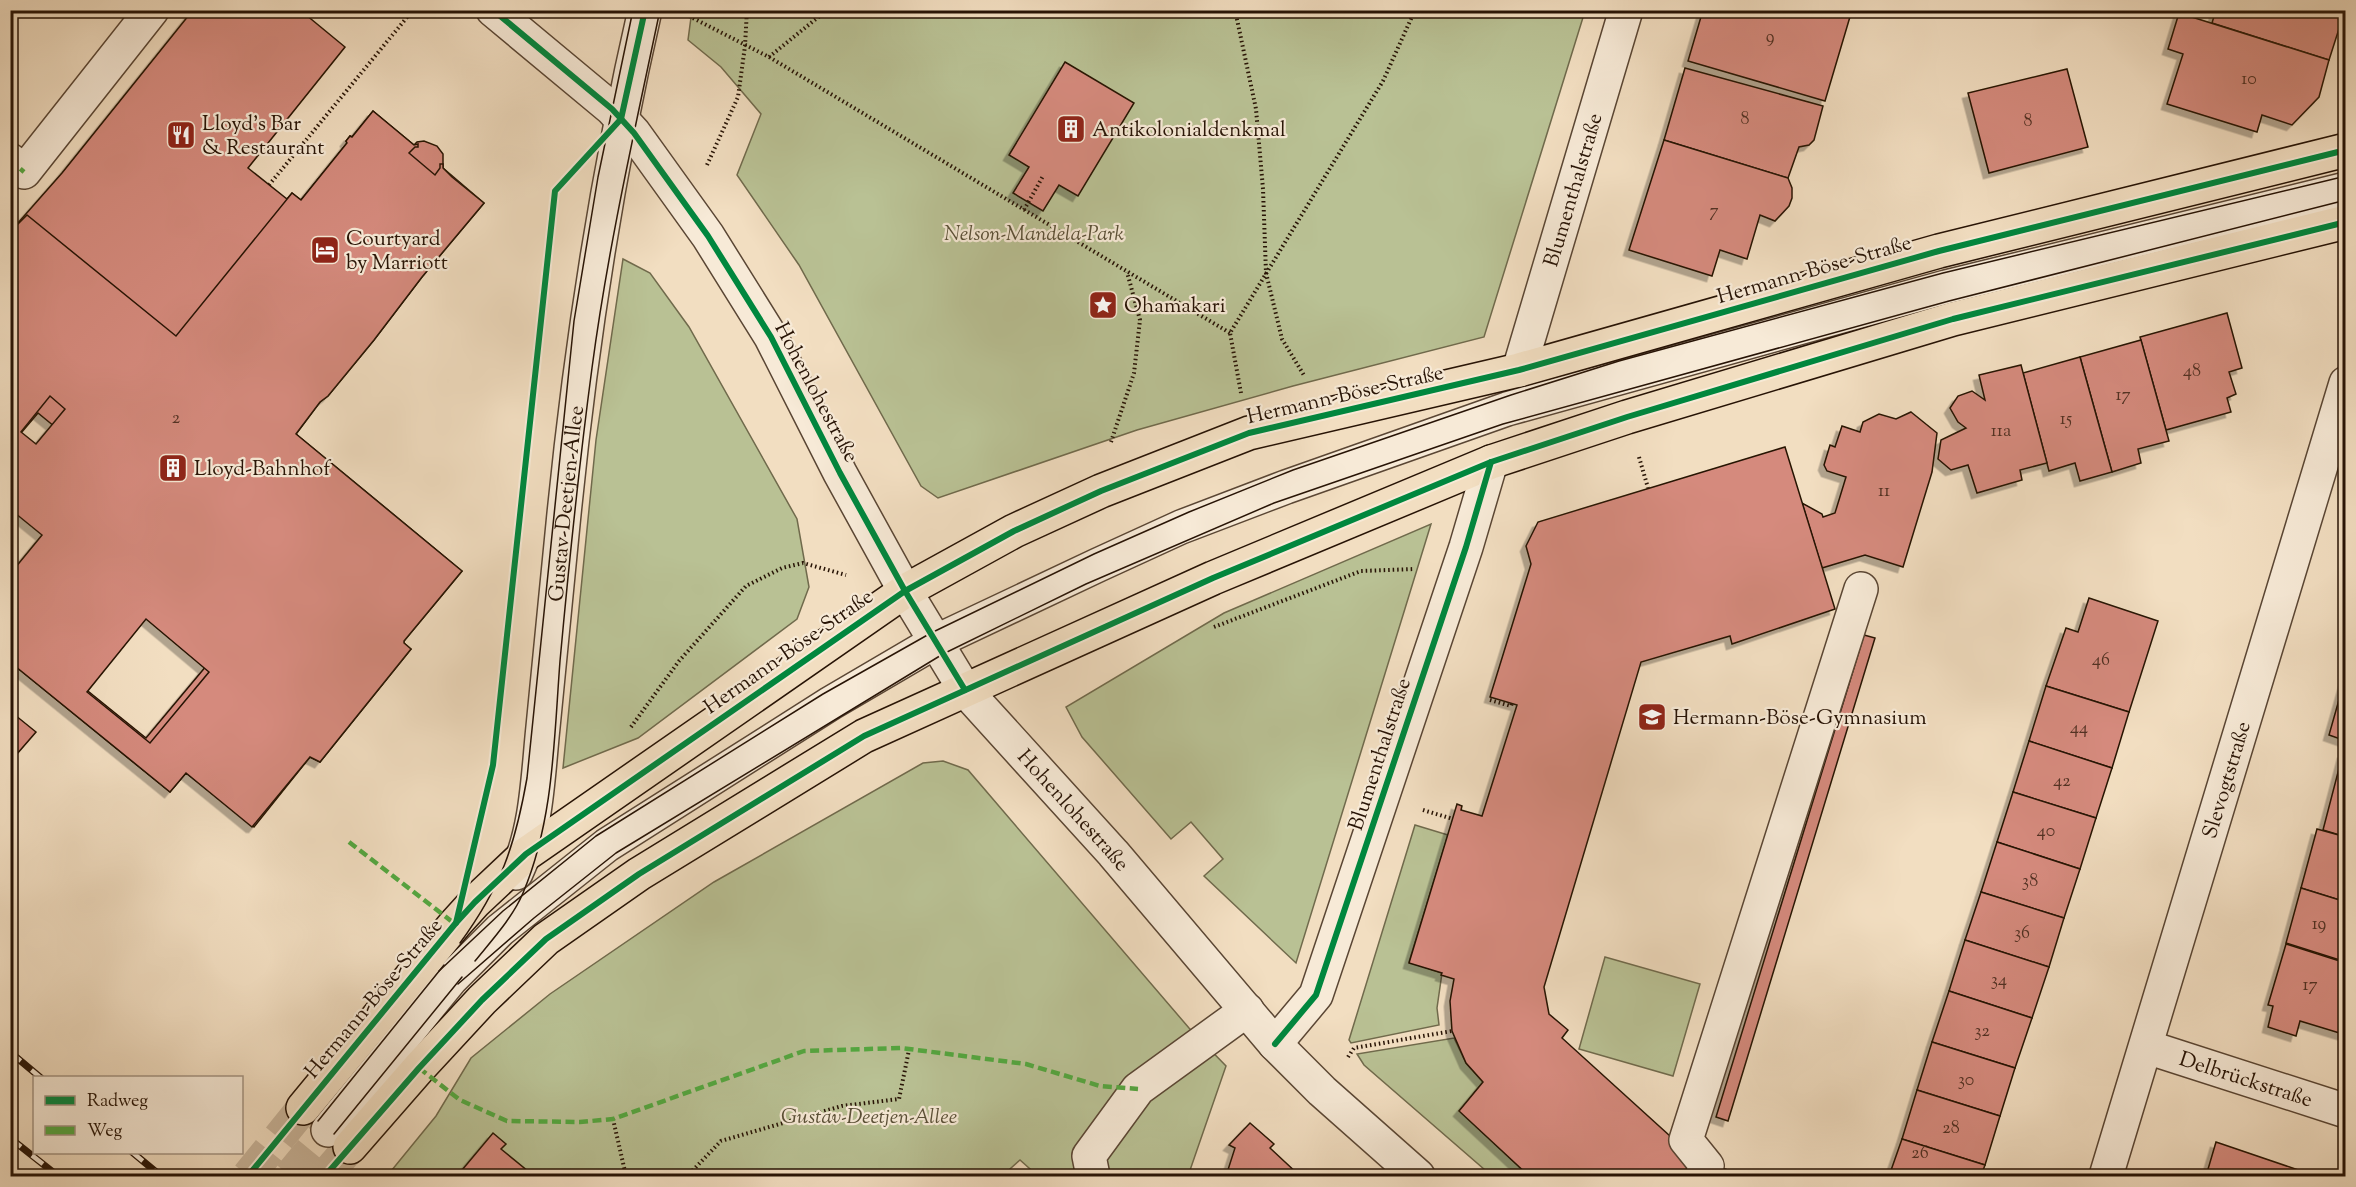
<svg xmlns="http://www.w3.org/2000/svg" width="2356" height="1187" viewBox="0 0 2356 1187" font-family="'Sorts Mill Goudy',serif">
<defs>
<filter id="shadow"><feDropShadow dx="-5.5" dy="5.5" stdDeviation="0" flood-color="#0004"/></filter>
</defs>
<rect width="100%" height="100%" fill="#f2dec1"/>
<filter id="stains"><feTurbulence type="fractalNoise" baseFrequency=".00333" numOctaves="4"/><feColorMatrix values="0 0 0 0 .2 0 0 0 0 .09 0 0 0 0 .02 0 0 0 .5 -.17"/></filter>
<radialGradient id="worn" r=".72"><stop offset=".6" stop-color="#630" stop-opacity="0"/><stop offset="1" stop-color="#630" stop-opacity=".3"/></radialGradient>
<g fill="#b9c194" stroke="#706a4c" stroke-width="1.5">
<path d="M692 10 1585 11 1484 337 1293 386 1137 430 938 498 921 486 799 265 737 175 761 114 721 67 688 40Z"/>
<path d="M623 259 650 273 689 327 797 519 809 587 797 619 638 738 563 768 596 440Z"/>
<path d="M1431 524 1296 963 1204 876 1223 859 1191 822 1171 839 1082 737 1066 707 1224 613Z"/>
<path d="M943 761 968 770 1189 1028 1226 1066 1188 1176H1038L1020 1160 1002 1176H387L436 1116 471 1058 550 994 714 882 923 763Z"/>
<path d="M1415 825 1448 835 1409 962 1442 973 1437 1008 1439 1025 1351 1043 1349 1040Z"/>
<path d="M1605 957 1700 984 1673 1076 1579 1049Z"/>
<path d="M1454 1038 1466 1063 1483 1082 1460 1111 1529 1176H1492L1364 1065 1357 1054Z"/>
</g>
<g fill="#d58a7d" stroke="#271305" stroke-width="1.5" fill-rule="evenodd" filter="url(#shadow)">
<path d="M193 10H300L345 47 248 168 287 199 292 193 301 200 347 143 346 141 350 136 352 137 373 111 414 145 417 142 424 141 437 146 443 154V168L484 203 422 277 374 340 328 396 320 402 296 434 462 571 404 641V643L411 649 320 762 310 757 254 827 186 773 170 792 10 662V628L146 738 263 598 38 413 10 446V232L62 173Z"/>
<path d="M1703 10H1852L1825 101 1688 61Z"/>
<path d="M2227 10H2345L2329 60 2212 23 2215 13 2225 16Z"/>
<path d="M2179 13 2329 60 2319 97 2292 125 2262 115 2257 132 2167 104 2183 54 2168 49Z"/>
<path d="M1065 62 1134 103 1078 196 1059 185 1043 211 1013 193 1029 167 1009 155Z"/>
<path d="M1685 68 1823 106 1814 140 1809 145 1799 147 1788 178 1664 140Z"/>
<path d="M2067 69 2088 147 1989 173 1968 93Z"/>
<path d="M373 111 414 145 418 144V147H415L409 153 435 175 440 168V164H443V168L452 177 484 203 422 277 374 340 328 396 320 402 296 434 462 571 404 641V643L411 649 320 762 310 757 252 827 186 773 170 792 10 662V574L42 535 10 509V232L27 215 176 336 292 193 301 200 347 143 346 141 350 136 352 137ZM50 396 65 409 36 444 21 432ZM146 619 209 672 150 743 87 692Z"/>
<path d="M1664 140 1788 178 1792 188V198L1789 206 1775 221 1760 215 1747 259 1720 250 1712 276 1629 250Z"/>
<path d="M2227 313 2242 368 2229 372 2236 394 2227 398 2231 412 2166 430 2140 337Z"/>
<path d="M2141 340 2169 441 2138 449 2141 463 2112 472 2080 357Z"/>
<path d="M2080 357 2112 472 2080 481 2075 463 2049 471 2023 373Z"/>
<path d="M2021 365 2047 463 2020 470 2022 480 1977 493 1968 465 1951 470 1938 459 1941 440 1966 428 1958 422 1950 408 1958 396 1972 391 1985 400 1979 375Z"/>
<path d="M1911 412 1937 433 1932 472 1903 567 1865 555 1822 568 1802 503 1822 514 1823 517 1835 513 1846 477 1827 471 1824 465 1830 445 1835 447 1842 426 1860 432 1863 422 1879 414 1896 419Z"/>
<path d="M1785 447 1835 609 1732 644 1730 636 1641 662 1544 987 1549 1014 1568 1030 1562 1038 1681 1146 1696 1166 1686 1176H1529L1459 1111 1483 1082 1466 1063 1452 1031 1450 1001 1454 979 1441 975 1442 973 1409 963 1457 804 1462 806 1461 810 1482 816 1517 705 1490 697 1531 564 1526 546 1538 522Z"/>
<path d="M2089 598 2158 621 2129 712 2046 686 2066 628 2078 632Z"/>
<path d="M1864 635 1875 638 1728 1121 1716 1117Z"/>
<path d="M2346 675V741L2329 735Z"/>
<path d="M2046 686 2129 712 2112 768 2029 741Z"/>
<path d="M10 711 36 732 10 762Z"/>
<path d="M2029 741 2112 768 2096 818 2013 792Z"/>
<path d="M2343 753 2346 754V837L2323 830Z"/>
<path d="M2013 792 2096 818 2080 869 1997 842Z"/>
<path d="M2317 829 2346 837V902L2301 888Z"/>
<path d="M1997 842 2080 869 2064 918 1981 892Z"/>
<path d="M2301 888 2346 902V962L2286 943Z"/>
<path d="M1981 892 2064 918 2049 967 1965 940Z"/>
<path d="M1965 940 2049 967 2032 1018 1949 991Z"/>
<path d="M2286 944 2346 963V1035L2300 1021 2296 1036 2268 1027 2273 1006 2268 1005Z"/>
<path d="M1949 991 2032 1018 2015 1068 1932 1042Z"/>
<path d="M1932 1042 2015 1068 2000 1116 1917 1090Z"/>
<path d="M1917 1090 2000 1116 1985 1165 1902 1139Z"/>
<path d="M1250 1123 1274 1144 1270 1148 1300 1176H1226L1235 1148 1229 1145Z"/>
<path d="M493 1133 506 1144 501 1149 534 1176H457Z"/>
<path d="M1902 1139 1985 1165 1981 1176H1889Z"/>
<path d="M2216 1142 2316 1176H2206Z"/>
<path d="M1718 1167 1748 1176H1715Z"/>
</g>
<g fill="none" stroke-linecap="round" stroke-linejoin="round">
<path stroke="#c9b59b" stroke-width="33" stroke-dasharray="33 16" stroke-linecap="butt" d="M290 1176 328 1130"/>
<g stroke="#c9b59b" stroke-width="33" stroke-dasharray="33 16" stroke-linecap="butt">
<path d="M248 1176 303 1108"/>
<path d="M325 1176 350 1147"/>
</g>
<g stroke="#5a4634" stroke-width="36">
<g id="minor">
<path id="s1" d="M493 10 612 109 634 133 708 236 771 337 840 473 905 591 965 690 1113 853 1275 1044 1322 1091 1418 1176"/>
<path d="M10 160 24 172 152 10"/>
<path id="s2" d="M1519 370 1626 10"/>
<path id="s3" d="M516 873C537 830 538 775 543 727 550 660 556 592 563 524 580 351 606 180 645 10"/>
<path d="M1275 1044 1316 995 1466 547 1491 462"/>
<path id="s4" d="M2147 1047 2346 1111"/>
<path d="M328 1130 451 979 500 930 607 845 831 703 935 642 1098 565 1181 527 1286 487 1507 409 1946 287 2346 189"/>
<path d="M1093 1176 1089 1156 1138 1089 1247 1010"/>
<path d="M1702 1176 1707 1166 1686 1140 1861 589"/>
<path id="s5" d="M2106 1176 2346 383"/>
</g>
</g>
<g stroke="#271305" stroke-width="36">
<g id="major">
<path d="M303 1108 455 924 475 902 526 854 905 591 1014 531 1101 491 1249 433 1519 370 1939 251 2346 150"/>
<path d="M350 1147 419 1068 482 1000 546 939 639 874 864 736 1213 578 1491 462 1627 417 1953 319 2346 222"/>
</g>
</g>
<g stroke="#271305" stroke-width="4" stroke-dasharray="1.5 3" stroke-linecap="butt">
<path d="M1235 10 1256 109 1263 189 1266 273 1282 339 1305 377"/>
<path d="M685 14 769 57 1230 333"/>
<path d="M769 57 827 10"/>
<path d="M707 165 738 97 745 46 747 10"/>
<path d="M269 185 413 10"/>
<path d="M1024 210 1043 176"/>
<path d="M1241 393 1230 333 1383 81 1415 10"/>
<path d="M1111 442 1134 373 1140 320 1127 272"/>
<path d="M1639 457 1648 488"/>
<path d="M1214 627 1361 571 1415 569"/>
<path d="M1490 700 1511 706 1512 703"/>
<path d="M631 727 679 661 746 586 782 568 803 563 846 575"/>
<path d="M1423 810 1453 819"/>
<path d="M1348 1057 1354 1048 1452 1031"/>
<path d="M613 1119 626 1176"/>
<path d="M680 1176 693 1170 721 1141 842 1106 899 1099 909 1050"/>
</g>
<use href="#minor" stroke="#f7ead7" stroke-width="33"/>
<use href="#major" stroke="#f2dec1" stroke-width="33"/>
<g stroke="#271305" stroke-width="1.5">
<path d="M460 943C501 887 515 846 527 778L574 321 598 177 633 10"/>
<path d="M475 961C492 940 513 917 523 893 554 820 554 738 560 661 569 563 579 465 592 368 608 247 635 129 660 10"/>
<path d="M439 971 503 911 596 836 823 694 931 633 1094 554 1189 512 1293 470 1511 395 1619 361 1943 273 2346 176"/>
<path d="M458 984 534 918 616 853 943 654 1086 584 1274 503 1503 424 1949 301 2346 200"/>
<path d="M318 1121 444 965"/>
<path d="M334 1134 462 977"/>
</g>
<g stroke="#271305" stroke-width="7">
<g id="rail">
<path d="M10 1052 41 1078"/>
<path d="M10 1138 58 1176"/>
<path d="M132 1152 161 1176"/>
</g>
</g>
<use href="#rail" stroke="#f7ead7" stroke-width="4.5" stroke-dasharray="14" stroke-linecap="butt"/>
<g stroke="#53a840" stroke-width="4.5" stroke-dasharray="9 4.5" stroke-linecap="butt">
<path d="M10 160 24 172"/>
<path d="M349 842 455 924 456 921"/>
<path d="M419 1068 460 1100 507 1121 580 1122 613 1119 804 1051 901 1048 1026 1064 1100 1086 1138 1089"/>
</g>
<g stroke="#f7ead7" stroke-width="10">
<g id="cycleway">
<path d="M493 10 612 109 634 133 708 236 771 337 840 473 905 591 965 690"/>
<path d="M621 119 645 10"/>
<path d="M456 923 493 765 555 191 621 119"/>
<path d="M1275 1044 1316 995 1466 547 1491 462"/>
<path d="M248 1176 455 924 475 902 526 854 905 591 1014 531 1101 491 1249 433 1519 370 1939 251 2346 150"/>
<path d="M325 1176 419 1068 482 1000 546 939 639 874 864 736 1213 578 1491 462 1627 417 1953 319 2346 222"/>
</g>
</g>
<use href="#cycleway" stroke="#00873e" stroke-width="6"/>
</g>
<defs>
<g id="building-square" transform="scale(1.5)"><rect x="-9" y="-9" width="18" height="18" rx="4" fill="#8f2418" stroke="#f7ead7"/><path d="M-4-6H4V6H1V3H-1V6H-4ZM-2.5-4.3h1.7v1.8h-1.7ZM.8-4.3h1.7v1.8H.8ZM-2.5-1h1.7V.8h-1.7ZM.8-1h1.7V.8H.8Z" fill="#fff"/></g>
<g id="restaurant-square" transform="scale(1.5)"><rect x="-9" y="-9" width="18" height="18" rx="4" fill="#8f2418" stroke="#f7ead7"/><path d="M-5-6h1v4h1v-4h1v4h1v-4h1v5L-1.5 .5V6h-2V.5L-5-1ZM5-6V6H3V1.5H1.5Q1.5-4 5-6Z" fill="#fff"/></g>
<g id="hotel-square" transform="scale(1.5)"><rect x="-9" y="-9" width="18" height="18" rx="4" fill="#8f2418" stroke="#f7ead7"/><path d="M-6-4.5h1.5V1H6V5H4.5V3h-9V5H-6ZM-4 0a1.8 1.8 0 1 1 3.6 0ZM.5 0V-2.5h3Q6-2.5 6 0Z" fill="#fff"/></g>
<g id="sight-square" transform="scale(1.5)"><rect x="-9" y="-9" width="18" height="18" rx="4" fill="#8f2418" stroke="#f7ead7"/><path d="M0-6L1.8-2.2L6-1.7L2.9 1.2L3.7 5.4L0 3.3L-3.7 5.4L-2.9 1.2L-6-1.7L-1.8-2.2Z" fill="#fff"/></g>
<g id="school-square" transform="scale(1.5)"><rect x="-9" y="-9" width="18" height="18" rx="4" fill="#8f2418" stroke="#f7ead7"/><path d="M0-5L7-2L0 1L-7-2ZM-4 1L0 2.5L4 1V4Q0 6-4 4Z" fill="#fff"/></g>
</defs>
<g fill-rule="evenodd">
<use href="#building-square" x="1071" y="129"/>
<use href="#restaurant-square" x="181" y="135"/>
<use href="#hotel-square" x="325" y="250"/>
<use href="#sight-square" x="1103" y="305"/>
<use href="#building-square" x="173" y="468"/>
<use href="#school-square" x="1652" y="717"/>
</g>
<g text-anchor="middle" stroke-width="4.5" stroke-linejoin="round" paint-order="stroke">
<g font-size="18" fill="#523123">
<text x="1770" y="42">9</text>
<text x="2249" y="84">10</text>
<text x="1745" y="124">8</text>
<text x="2028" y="126">8</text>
<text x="1714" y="216">7</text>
<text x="2192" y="376">48</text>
<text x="2123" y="400">17</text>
<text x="176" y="423">2</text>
<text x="2066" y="424">15</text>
<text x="2001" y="436">11a</text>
<text x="1884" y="496">11</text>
<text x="2101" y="665">46</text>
<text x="2079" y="733">44</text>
<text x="2062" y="786">42</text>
<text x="2046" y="836">40</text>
<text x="2030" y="886">38</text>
<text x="2319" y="929">19</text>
<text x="2022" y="938">36</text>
<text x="1999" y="985">34</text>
<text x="2310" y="990">17</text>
<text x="1982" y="1036">32</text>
<text x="1966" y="1085">30</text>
<text x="1951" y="1133">28</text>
<text x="1920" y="1158">26</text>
</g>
<g font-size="21" fill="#271305" stroke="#f7ead7" text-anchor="start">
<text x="202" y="130">Lloyd's Bar<tspan x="202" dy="24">&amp; Restaurant</tspan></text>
<text x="1092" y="136">Antikolonialdenkmal</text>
<text x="346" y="245">Courtyard<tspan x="346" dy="24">by Marriott</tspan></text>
<text x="1124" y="312">Ohamakari</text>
<text x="194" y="475">Lloyd-Bahnhof</text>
<text x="1673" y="724">Hermann-Böse-Gymnasium</text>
</g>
<g font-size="21" fill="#271305" stroke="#f7ead7">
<text dy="7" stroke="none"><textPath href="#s2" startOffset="188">Blumenthalstraße</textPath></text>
<text transform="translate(1814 269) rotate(-16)" y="7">Hermann-Böse-Straße</text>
<text transform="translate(817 392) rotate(62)" y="7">Hohenlohestraße</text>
<text transform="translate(1345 394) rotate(-13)" y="7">Hermann-Böse-Straße</text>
<text dy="7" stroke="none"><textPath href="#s3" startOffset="374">Gustav-Deetjen-Allee</textPath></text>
<text transform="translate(788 651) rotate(-35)" y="7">Hermann-Böse-Straße</text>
<text transform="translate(1379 754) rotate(-72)" y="7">Blumenthalstraße</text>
<text dy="7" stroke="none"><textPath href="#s5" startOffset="414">Slevogtstraße</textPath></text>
<text dy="7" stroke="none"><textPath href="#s1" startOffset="998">Hohenlohestraße</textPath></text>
<text transform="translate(373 998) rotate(-50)" y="7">Hermann-Böse-Straße</text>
<text dy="7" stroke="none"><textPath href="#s4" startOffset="104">Delbrückstraße</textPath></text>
</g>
<g font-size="21" font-style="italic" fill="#5a5037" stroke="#f7ead7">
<text x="1034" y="240">Nelson-Mandela-Park</text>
<text x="869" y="1123">Gustav-Deetjen-Allee</text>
</g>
</g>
<rect width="2356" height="1187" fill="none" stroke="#f2dec1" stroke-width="36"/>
<rect x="12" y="12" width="2332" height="1163" fill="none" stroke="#271305" stroke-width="3"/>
<rect x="18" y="18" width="2320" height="1151" fill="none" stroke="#271305" stroke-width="1.5"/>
<rect x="33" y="1076" width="210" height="78" fill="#f7ead7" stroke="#a49483" stroke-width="1.5"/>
<rect x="45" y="1096" width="30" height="9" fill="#00873e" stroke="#a49483" stroke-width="1.5"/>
<text x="87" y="1106" font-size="18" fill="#271305">Radweg</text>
<rect x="45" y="1126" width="30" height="9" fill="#53a840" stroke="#a49483" stroke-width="1.5"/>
<text x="87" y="1136" font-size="18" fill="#271305">Weg</text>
<rect width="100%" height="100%" filter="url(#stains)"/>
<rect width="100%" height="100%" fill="url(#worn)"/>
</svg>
